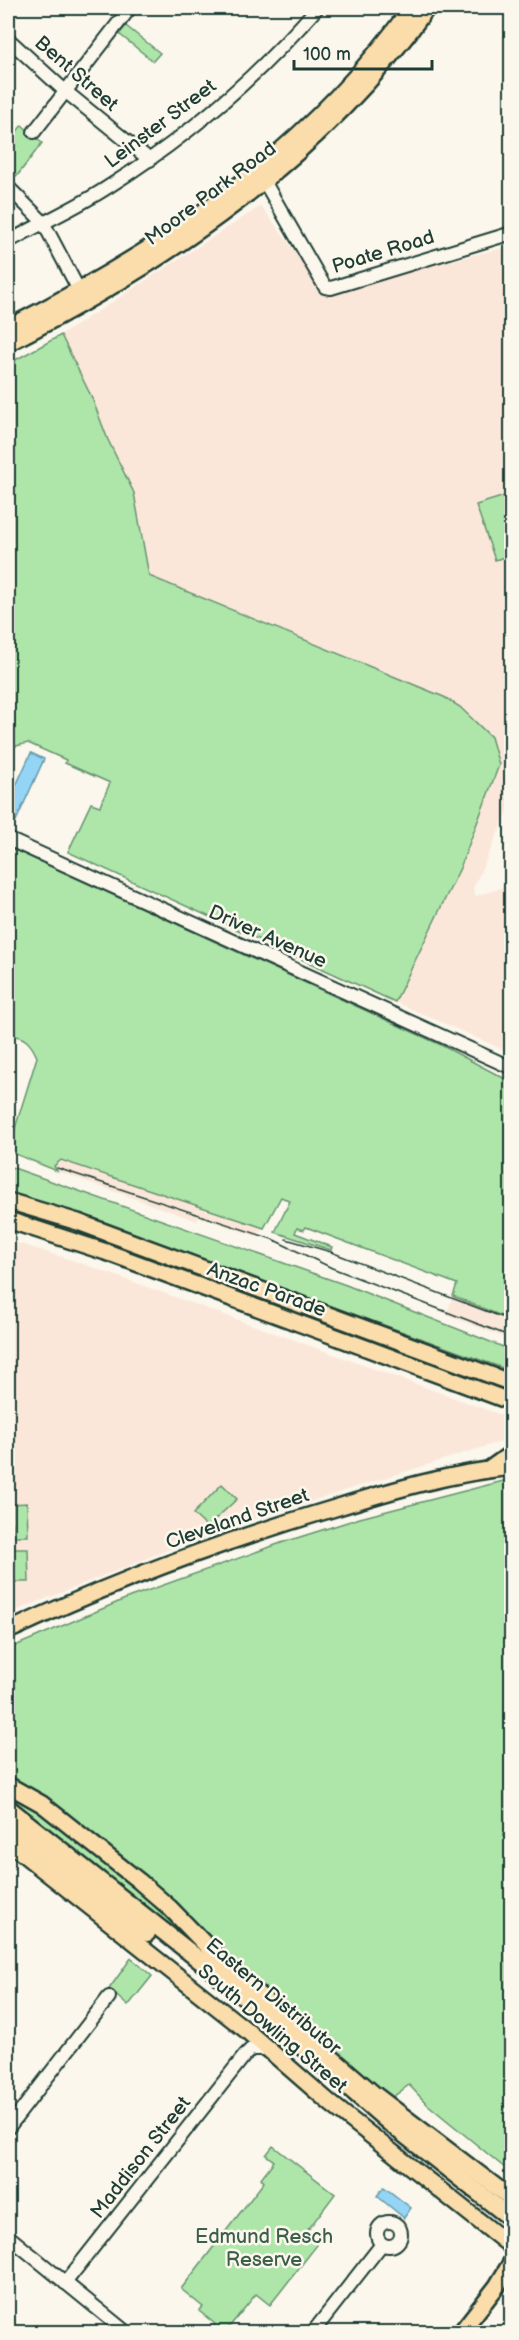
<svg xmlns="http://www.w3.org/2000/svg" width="519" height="2340" viewBox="0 0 519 2340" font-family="'Balsamiq Sans',sans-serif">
<rect width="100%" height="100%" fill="#fbf7ec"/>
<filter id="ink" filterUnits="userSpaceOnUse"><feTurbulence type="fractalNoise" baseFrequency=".0167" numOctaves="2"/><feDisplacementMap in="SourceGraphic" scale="12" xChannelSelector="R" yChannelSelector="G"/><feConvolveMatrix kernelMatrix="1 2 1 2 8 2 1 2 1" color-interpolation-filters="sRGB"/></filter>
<g filter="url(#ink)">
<g fill="#fbe7da">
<path d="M261 206 325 291 511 246V804L473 889 476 896 501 888 511 867V1053L395 1002 460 868 499 765 444 697 149 576 146 558 108 440 92 398 61 335Z"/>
<path d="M61 1160 202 1206V1209L264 1228 256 1236 199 1217 197 1221 57 1171 54 1166Z"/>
<path d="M8 1240 75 1261 510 1418 506 1440 210 1533 8 1614Z"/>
<path d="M453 1296 511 1320V1340L446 1315Z"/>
</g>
<g fill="#aee6aa" stroke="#66926f" stroke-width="1.5">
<path d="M126 26 160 53 153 61 119 34Z"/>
<path d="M22 125 42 143 17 176 8 167V143Z"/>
<path d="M61 335 92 398 108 440 134 493 149 576 444 697 460 707 491 737 499 765 460 868 395 1002 68 852 91 803 100 806 110 783 65 763 66 760 28 743 8 748V364Z"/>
<path d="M511 494V555L495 560 476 505Z"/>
<path d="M8 847 441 1045 511 1082V1320L453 1296 457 1284 306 1227 304 1230 297 1228 295 1233 332 1247 331 1250 275 1232 290 1201 281 1197 264 1228 61 1160 54 1166 57 1171 8 1151 37 1057C31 1043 24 1035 8 1035Z"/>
<path d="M8 1166 346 1285 511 1350V1371L77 1214 8 1193Z"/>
<path d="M511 1479V2173L427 2104 409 2085 390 2099 219 1952 177 1904 8 1773V1649L130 1597 281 1543 360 1518Z"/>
<path d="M222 1484 237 1499 207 1527 193 1514Z"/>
<path d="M27 1503 28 1536H13L12 1504Z"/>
<path d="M13 1549H28L29 1582H14Z"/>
<path d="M8 1793C80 1837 147 1895 205 1956L8 1801Z"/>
<path d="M131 1958 152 1976 128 2006 109 1989Z"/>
<path d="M273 2146 335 2194 304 2235 317 2245 270 2305 256 2294 225 2332H208L215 2324 199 2311 203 2307 181 2289 264 2182 261 2178 274 2161 266 2155Z"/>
</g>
<g fill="#94d5f6" stroke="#6598a8" stroke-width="1.5">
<path d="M31 753 44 759 16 821 8 817V803Z"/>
<path d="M384 2187 411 2208 404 2218 377 2196Z"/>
</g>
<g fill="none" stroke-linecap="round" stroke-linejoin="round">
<g stroke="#1f3d34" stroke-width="16">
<g id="minor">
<path d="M8 39 65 91 150 160"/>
<path d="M34 132 130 8"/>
<path d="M260 174 325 287 331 288 512 233"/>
<path d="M8 187 43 222 82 296"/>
<path d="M8 242C41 223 76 208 108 187 186 138 257 77 317 8"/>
<path d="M8 839 512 1068"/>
<path d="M8 2128 109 1997"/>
<circle cx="389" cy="2234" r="12"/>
<path d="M8 2236 126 2332"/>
<path d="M65 2283 245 2055 251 2049H268"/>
<path d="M313 2332 382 2244"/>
</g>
</g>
<g stroke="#1f3d34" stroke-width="20">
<g id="major">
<path d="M8 328C166 247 306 154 411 8"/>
<path d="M8 343C170 261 321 158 427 8"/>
<path d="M8 1201 78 1222 512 1383"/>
<path d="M8 1220 112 1254 512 1402"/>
<path d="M491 1468 512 1453"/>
<path d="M8 1631C113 1582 223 1541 335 1508 393 1490 451 1473 512 1467"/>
<path d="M8 1785 42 1804 139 1881 170 1908 230 1970 374 2094 512 2199"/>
<path d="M8 1842 246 2030 330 2103 512 2247"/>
<path d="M461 2332 497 2286 512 2261"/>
</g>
</g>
<g stroke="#1f3d34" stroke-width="21">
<g id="highway">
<path d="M8 1808 236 1989 391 2124 512 2219"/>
<path d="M8 1824 147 1933"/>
</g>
</g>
<use href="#minor" stroke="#fbf7ec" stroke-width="12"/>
<use href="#major" stroke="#fbddab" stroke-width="15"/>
<use href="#highway" stroke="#fbddab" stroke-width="16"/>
<g stroke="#1f3d34" stroke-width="1.5">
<path d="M57 1168 272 1239 332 1268 512 1337"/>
<path d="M286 1239 331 1252 512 1321"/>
</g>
</g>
</g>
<g text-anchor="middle" stroke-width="5" stroke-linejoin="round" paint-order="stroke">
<g font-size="20" fill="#1f3d34" stroke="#fbf7ec">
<text transform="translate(77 73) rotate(41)" y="7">Bent Street</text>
<text transform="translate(160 123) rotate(-37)" y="7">Leinster Street</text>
<text transform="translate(210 193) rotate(-37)" y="7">Moore Park Road</text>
<text transform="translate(383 251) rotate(-17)" y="7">Poate Road</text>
<text transform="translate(268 936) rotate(24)" y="7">Driver Avenue</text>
<text transform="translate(267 1289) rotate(20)" y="7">Anzac Parade</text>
<text transform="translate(237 1518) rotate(-19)" y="7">Cleveland Street</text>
<text transform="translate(274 1996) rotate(40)" y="7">Eastern Distributor</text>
<text transform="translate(273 2028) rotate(40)" y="7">South Dowling Street</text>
<text transform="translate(140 2157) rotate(-52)" y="7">Maddison Street</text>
</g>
<g font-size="20" fill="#3c5f4c" stroke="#fbf7ec">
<text x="264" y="2243">Edmund Resch<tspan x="264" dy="23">Reserve</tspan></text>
</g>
</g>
<rect width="519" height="2340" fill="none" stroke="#fbf7ec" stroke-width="30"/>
<rect x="15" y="15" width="489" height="2310" fill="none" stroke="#1f3d34" stroke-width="2" filter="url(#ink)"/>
<path d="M294 60v9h138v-9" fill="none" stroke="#1f3d34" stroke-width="3"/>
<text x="303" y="60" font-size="18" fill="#1f3d34" stroke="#fbf7ec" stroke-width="4.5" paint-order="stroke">100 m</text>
</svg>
